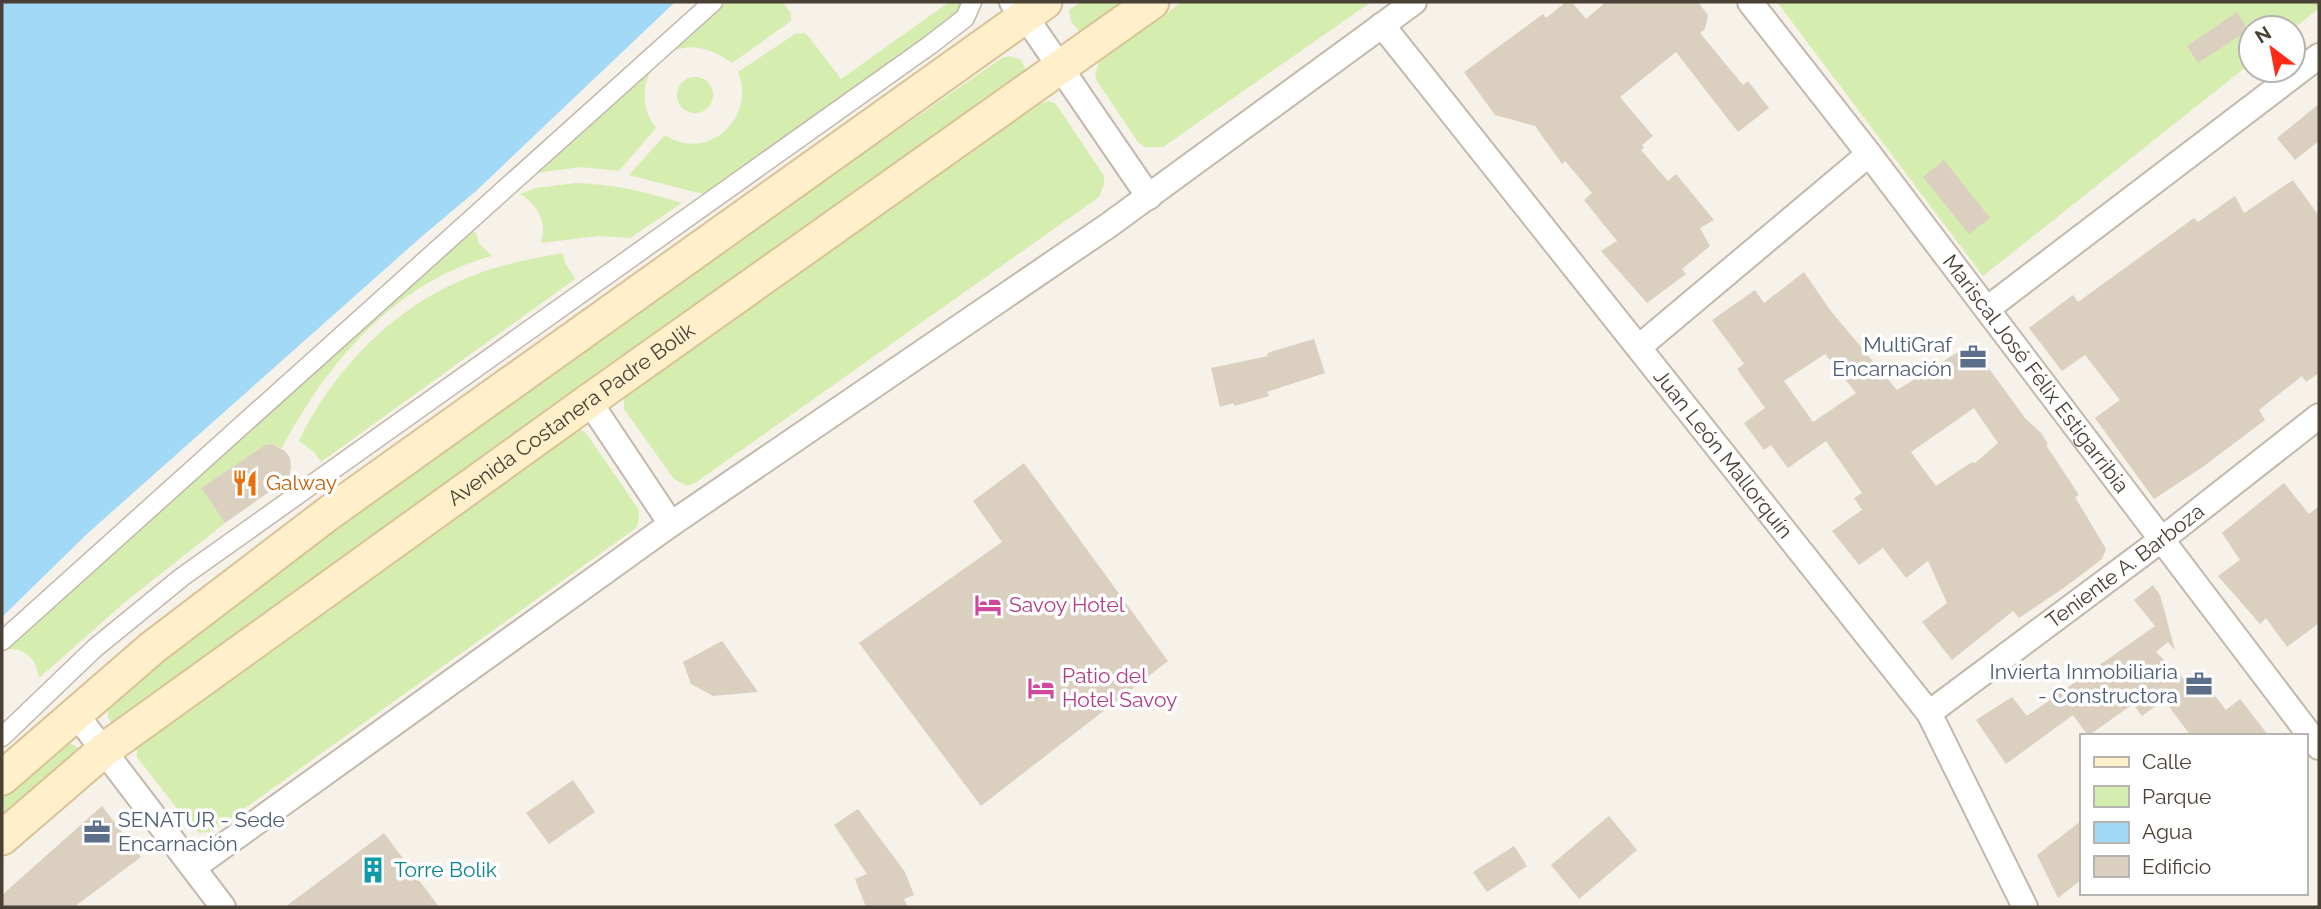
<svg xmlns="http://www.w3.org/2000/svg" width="2321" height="909" viewBox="0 0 2321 909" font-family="Raleway,sans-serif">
<rect width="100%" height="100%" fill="#f6f1e9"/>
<g fill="#d5edaf">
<path d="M721 2H782L791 13V21L732 63C711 49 694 42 670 52Z"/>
<path d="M949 2H967L956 16 706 195 629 175 665 135C707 163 757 118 738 72L795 34 804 33 809 37 841 79Z"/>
<path d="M1081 2H1131L1082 35 1071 21 1069 10Z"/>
<path d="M1182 2H1371L1163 147H1145L1138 142 1097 81 1095 75 1099 62Z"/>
<path d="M1777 2H2319V8L2293 29 2251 28V63L1983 276Z"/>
<path d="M1010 56 1021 60 1028 75 113 725 108 717V706L205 624 257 585 797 200 1002 58Z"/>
<path d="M652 67C642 88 641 108 656 128L619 171 581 167 529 174Z"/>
<circle cx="695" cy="95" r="18"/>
<path d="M1049 101 1056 104 1104 176V184L1099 197 695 483 687 486 674 479 624 409V397L628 391 1039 104Z"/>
<path d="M576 183C613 184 647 192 682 203L630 238 599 236 541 243C548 222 537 204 520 194L536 188Z"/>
<path d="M469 229 476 233 479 244 492 256C395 282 327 363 282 448L272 444 265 445 201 488 225 523 124 603 39 678C37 660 26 648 8 649Z"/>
<path d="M563 253 565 263 575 279 321 462 314 452 299 441C335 366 401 300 480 273 507 263 535 258 563 253Z"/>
<path d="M579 429 586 433 639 510V520L636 528 213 831 200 833 193 829 137 757V744Z"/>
<path d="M68 743 74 745 80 750 2 828V798Z"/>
</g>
<path fill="#a1d9f6" d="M2 2H675L476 191 420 238 88 533 2 617Z"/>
<g fill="#dbcfc0" fill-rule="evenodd">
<path d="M1566 2H1572L1586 19 1606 2H1698L1708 15 1705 29 1700 33 1743 85 1748 81 1769 108 1738 132 1676 52 1620 97 1653 136 1642 145 1644 148 1641 150 1668 181 1676 174 1714 220 1700 228 1710 246 1682 269 1686 274 1647 303 1601 251 1617 241 1584 200 1592 193 1565 161 1562 164 1535 126 1495 115 1464 72 1543 14 1546 18Z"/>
<path d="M2237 12 2248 30 2198 63 2187 46Z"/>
<path d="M2319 104V141L2295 160 2277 138Z"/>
<path d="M1944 160 1990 218 1969 234 1923 177Z"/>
<path d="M2293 180 2319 216V373L2306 382 2302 376 2259 410 2265 420 2204 466 2154 499 2095 418 2120 400 2085 355 2062 371 2029 328 2073 295 2078 302 2194 218 2198 222 2235 196 2244 213Z"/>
<path d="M1804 272 1830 310 1897 390 1971 344 2025 418 2041 433 2048 444 2046 445 2079 495 2075 497 2106 549 2102 559 2065 587 2019 618 2013 611 1952 660 1922 622 1947 603 1928 561 1906 578 1883 548 1859 565 1832 531 1862 510 1854 498 1862 493 1826 441 1788 468 1771 445 1764 450 1744 423 1765 408 1737 369 1744 364 1712 320 1755 290 1764 303ZM1825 354 1856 393 1813 422 1784 381ZM1974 408 1998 443 1975 463 1972 462 1936 486 1911 452Z"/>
<path d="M1314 339 1325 373 1267 392 1269 396 1234 406 1233 403 1220 407 1211 368 1268 356 1267 354 1270 352Z"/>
<path d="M272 444 285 451 290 458 291 467 289 478 225 523 201 488 265 445Z"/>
<path d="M1024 463 1168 661 981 806 859 643 1002 542 973 501Z"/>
<path d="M2284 483 2309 514 2319 506V623L2287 647 2266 618 2260 624 2218 576 2240 560 2222 533Z"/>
<path d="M2153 585 2160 595 2175 650 2168 642 2156 652 2185 680 2196 671 2226 710 2240 699 2269 736H2191L2164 700 2142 716 2133 704 2088 736 2073 715 2006 764 1976 720 2012 697 2027 716 2155 626 2134 600Z"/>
<path d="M722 641 758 692 713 696 691 684 683 662Z"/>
<path d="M573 780 595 812 549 844 526 813Z"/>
<path d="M102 806 141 857 74 907H2V895Z"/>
<path d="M858 809 905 872 914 895 904 899 908 907H866L855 879 867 874 834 825Z"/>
<path d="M1609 816 1637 850 1579 899 1551 865Z"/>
<path d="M2081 821V880L2058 898 2037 855Z"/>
<path d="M384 833 439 907H285Z"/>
<path d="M1514 846 1527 866 1487 892 1473 872Z"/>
</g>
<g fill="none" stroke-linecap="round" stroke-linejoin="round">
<g stroke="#c2b8ab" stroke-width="21">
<g id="pedestrian">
<path d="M2 641 713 2"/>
<path d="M2 737 95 648 182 577 930 45 965 18 972 2"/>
</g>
</g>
<g stroke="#c2b8ab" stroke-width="28">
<g id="minor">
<path d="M1012 2 1025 16 1149 197"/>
<path id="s1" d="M1750 2 1869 154 2319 747"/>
<path id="s2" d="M1382 25 1929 713 2025 907"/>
<path d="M1987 309 2319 56"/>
<path d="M1639 347 1869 154"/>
<path d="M589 401 671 524"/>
<path d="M75 713 223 907"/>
<path id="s3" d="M1929 713 2161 540 2319 416"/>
<path d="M194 867 671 524 1109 225 1414 2"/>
</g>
</g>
<g stroke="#d9c396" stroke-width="37">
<g id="secondary">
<path d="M2 778 152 648 329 513 1045 2"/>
<path id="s4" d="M2 838 104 750 589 401 1152 2"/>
</g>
</g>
<use href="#pedestrian" stroke="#fff" stroke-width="18"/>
<use href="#minor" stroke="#fff" stroke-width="24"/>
<use href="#secondary" stroke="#ffefca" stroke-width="33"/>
</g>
<defs>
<g id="office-bare" transform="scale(2.1)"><path d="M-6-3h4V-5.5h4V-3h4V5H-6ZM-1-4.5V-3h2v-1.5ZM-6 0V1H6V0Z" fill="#5c6f8a" stroke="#fff" stroke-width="2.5" paint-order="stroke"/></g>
<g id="restaurant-bare" transform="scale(2.1)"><path d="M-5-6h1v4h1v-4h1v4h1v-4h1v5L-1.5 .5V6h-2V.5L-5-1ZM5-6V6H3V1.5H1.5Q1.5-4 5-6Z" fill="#e8710a" stroke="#fff" stroke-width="2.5" paint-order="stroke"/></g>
<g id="hotel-bare" transform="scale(2.1)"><path d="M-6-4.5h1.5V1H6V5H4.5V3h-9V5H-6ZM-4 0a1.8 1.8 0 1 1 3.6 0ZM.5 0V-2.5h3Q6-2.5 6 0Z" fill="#d1479c" stroke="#fff" stroke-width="2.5" paint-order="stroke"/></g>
<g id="building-bare" transform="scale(2.1)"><path d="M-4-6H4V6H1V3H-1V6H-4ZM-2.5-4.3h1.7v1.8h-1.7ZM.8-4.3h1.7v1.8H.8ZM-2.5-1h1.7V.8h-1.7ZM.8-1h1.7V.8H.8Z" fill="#0f9aa8" stroke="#fff" stroke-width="2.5" paint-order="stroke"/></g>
</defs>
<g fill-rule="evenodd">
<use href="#office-bare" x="1973" y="357"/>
<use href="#restaurant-bare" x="245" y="483"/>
<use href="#hotel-bare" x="988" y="605"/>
<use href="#office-bare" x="2199" y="684"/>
<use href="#hotel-bare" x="1041" y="688"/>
<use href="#office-bare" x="97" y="832"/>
<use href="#building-bare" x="373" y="870"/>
</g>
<g text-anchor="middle" stroke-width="7" stroke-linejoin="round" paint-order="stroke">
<g font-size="21" fill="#4e5e75" stroke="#fff" text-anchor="end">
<text x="1952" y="352">MultiGraf<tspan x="1952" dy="24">Encarnación</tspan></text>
<text x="2178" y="679">Invierta Inmobiliaria<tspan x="2178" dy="24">- Constructora</tspan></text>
<text x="118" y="827" text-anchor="start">SENATUR - Sede<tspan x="118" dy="24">Encarnación</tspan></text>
</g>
<g font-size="21" fill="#4a4136" stroke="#fff">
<text dy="7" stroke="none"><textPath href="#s1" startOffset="469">Mariscal José Félix Estigarribia</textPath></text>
<text dy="7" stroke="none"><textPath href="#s4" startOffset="710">Avenida Costanera Padre Bolik</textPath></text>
<text dy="7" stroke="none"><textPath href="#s2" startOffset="548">Juan León Mallorquín</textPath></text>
<text dy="7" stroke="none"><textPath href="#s3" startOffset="245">Teniente A. Barboza</textPath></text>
</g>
<g font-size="21" fill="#c56008" stroke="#fff" text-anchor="start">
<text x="266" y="490">Galway</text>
</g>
<g font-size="21" fill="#b23c85" stroke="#fff" text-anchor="start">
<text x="1009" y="612">Savoy Hotel</text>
<text x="1062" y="683">Patio del<tspan x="1062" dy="24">Hotel Savoy</tspan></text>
</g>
<g font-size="21" fill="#0d838f" stroke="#fff" text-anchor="start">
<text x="394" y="877">Torre Bolik</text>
</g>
</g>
<rect width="2321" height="909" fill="none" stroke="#4a4136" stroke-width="7"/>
<rect x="2080" y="734" width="228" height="161" fill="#ffffff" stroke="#b7b3af" stroke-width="2"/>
<rect x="2094" y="757" width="35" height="10" fill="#ffefca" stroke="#b7b3af" stroke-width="2"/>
<text x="2142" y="769" font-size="21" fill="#4a4136">Calle</text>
<rect x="2094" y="786" width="35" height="21" fill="#d5edaf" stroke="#b7b3af" stroke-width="2"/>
<text x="2142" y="804" font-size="21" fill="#4a4136">Parque</text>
<rect x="2094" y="822" width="35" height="21" fill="#a1d9f6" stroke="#b7b3af" stroke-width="2"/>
<text x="2142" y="839" font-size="21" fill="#4a4136">Agua</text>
<rect x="2094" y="856" width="35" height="21" fill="#dbcfc0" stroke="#b7b3af" stroke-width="2"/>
<text x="2142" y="874" font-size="21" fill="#4a4136">Edificio</text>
<g transform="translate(2272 49) rotate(328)"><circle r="33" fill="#ffffff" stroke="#b7b3af" stroke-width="2"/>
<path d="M0-5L12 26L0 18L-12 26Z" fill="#ff2a17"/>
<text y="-10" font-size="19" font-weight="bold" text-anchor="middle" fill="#4a4136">N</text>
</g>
</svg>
